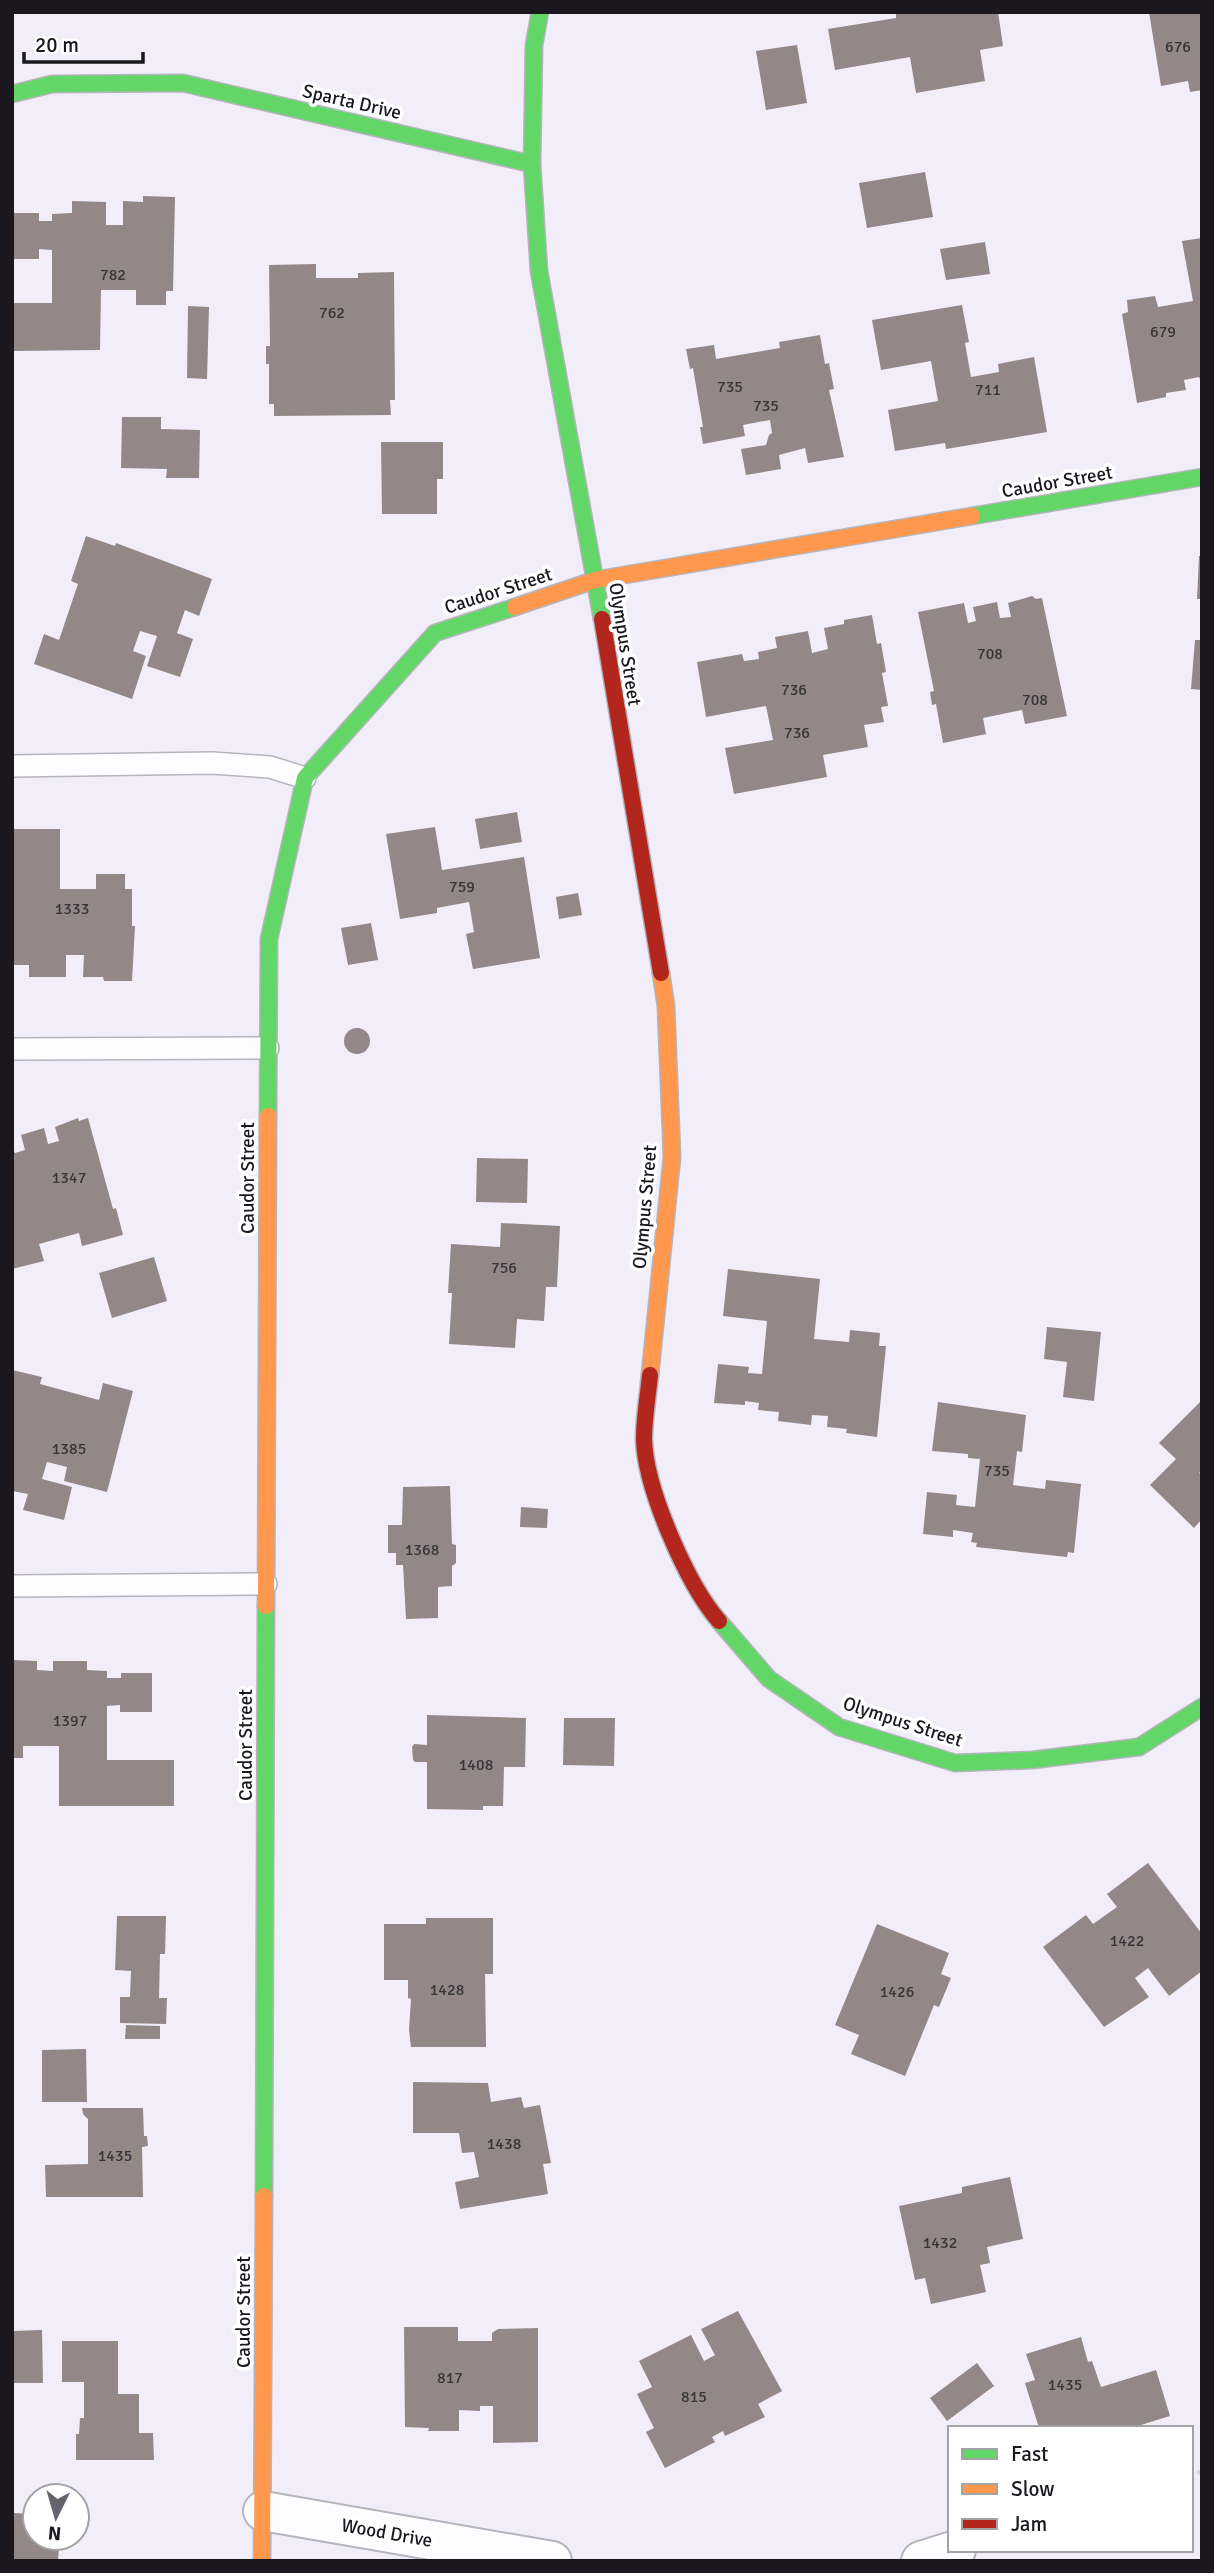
<svg xmlns="http://www.w3.org/2000/svg" width="1214" height="2573" viewBox="0 0 1214 2573" font-family="Signika,sans-serif">
<rect width="100%" height="100%" fill="#f1eef9"/>
<g fill="#938788">
<path d="M896 12H998L1003 46 980 50 985 81 916 93 910 57 835 70 828 29 896 18Z"/>
<path d="M1149 12H1202V90L1190 92 1188 81 1161 86Z"/>
<path d="M797 45 807 103 766 110 756 51Z"/>
<path d="M925 172 933 217 867 228 859 183Z"/>
<path d="M143 196 175 197 173 291H166V305H136V290H101L100 350 12 351V303H52V250L39 249V259H12V213H39V221H52V214L72 213V201L106 202V225H123V201L143 202Z"/>
<path d="M1202 238V383L1199 377 1184 380 1186 390 1166 393V397L1137 403 1122 314 1128 312 1127 300 1155 296 1158 307 1193 301 1182 241Z"/>
<path d="M985 242 990 274 946 280 940 249Z"/>
<path d="M316 264V278H358V273L394 272 395 400H390L391 415 274 416V404H269V364H266V346H270L269 265Z"/>
<path d="M962 305 969 342 965 343 971 377 999 372 998 364 1034 357 1047 432 946 449 945 443 895 451 888 410 938 401 931 361 881 370 872 320Z"/>
<path d="M188 306 209 307 207 379 187 378Z"/>
<path d="M820 335 825 364 829 363 834 389 829 390 844 457 808 463 805 448 779 455 781 469 746 475 741 449 766 445 769 435 772 433 770 420 743 425 745 436 703 444 700 427H703L693 368 690 369 686 349 714 345 716 359 780 348 779 342Z"/>
<path d="M122 417H161V429L200 430 199 478H166L167 469 121 468Z"/>
<path d="M381 442H443V479H437V514H382Z"/>
<path d="M86 536 115 546 116 543 212 579 199 616 185 610 177 633 193 639 180 677 147 666 157 636 140 631 133 651 146 656 132 699 34 664 44 634 59 640 78 584 71 581Z"/>
<path d="M1199 556H1202V599H1197Z"/>
<path d="M1032 596 1036 599 1042 598 1067 716 1025 724 1022 710 983 718 986 734 943 743 936 704 932 705 930 692 934 691 918 612 964 603 968 623 976 621 973 607 997 602 1000 618 1011 617 1008 603Z"/>
<path d="M872 615 877 644 881 643 886 672 882 673 888 706 881 707 884 722 864 725 868 747 823 755 827 777 734 794 725 748 773 740 766 706 706 717 697 662 742 654 744 661 759 659 758 652 777 648 775 637 808 631 812 653 828 649 824 628 844 624V620Z"/>
<path d="M1195 640H1202V690L1191 689Z"/>
<path d="M517 812 522 842 480 849 475 819Z"/>
<path d="M435 827 442 870 524 857 540 958 473 969 466 934 474 932 469 902 437 908V913L400 919 386 834Z"/>
<path d="M12 829H60V889H96V874H125V889H132V926H135L132 981H104L103 977H83L84 955H66V977H29V965H12Z"/>
<path d="M578 893 582 915 559 919 556 897Z"/>
<path d="M371 923 378 960 348 965 341 928Z"/>
<circle cx="357" cy="1041" r="13"/>
<path d="M78 1118 79 1121 88 1118 113 1209 116 1208 123 1235 82 1246 79 1233 39 1244 44 1261 12 1269V1147L15 1153 25 1150 21 1135 44 1128 48 1144 59 1141 55 1127Z"/>
<path d="M477 1158 528 1159 527 1203 476 1202Z"/>
<path d="M501 1223 560 1226 557 1287H546L544 1321 517 1319 515 1348 449 1344 452 1293H448L451 1244 500 1247Z"/>
<path d="M154 1257 167 1301 112 1318 99 1273Z"/>
<path d="M728 1269 820 1279 814 1339 849 1342 850 1330 880 1333 879 1346H886L877 1437 846 1433 847 1429 827 1427 828 1416 812 1415 811 1425 778 1421 779 1412 758 1410 759 1403 745 1401V1405L714 1403 718 1364 749 1367 748 1373 762 1374 767 1321 723 1316Z"/>
<path d="M1047 1327 1101 1332 1094 1401 1063 1397 1067 1362 1044 1359Z"/>
<path d="M12 1370 42 1377 40 1384 99 1400 103 1383 133 1391 107 1492 64 1481 67 1467 47 1462 42 1479 72 1487 64 1520 23 1510 28 1494 12 1491Z"/>
<path d="M1202 1400V1470L1199 1473 1202 1475V1519L1194 1528 1150 1485 1176 1459 1159 1443Z"/>
<path d="M938 1402 1026 1415 1022 1452 1017 1451 1013 1485 1045 1489 1046 1480 1081 1484 1074 1553 1068 1552 1067 1557 976 1547 977 1543 971 1542 973 1533 953 1530V1537L923 1534 927 1492 957 1495 956 1505 975 1507 980 1459 968 1458V1454L932 1451Z"/>
<path d="M450 1486 452 1544 456 1545V1563L452 1566V1586L438 1587V1618L406 1619 403 1565H396V1553H388V1525H402L403 1487Z"/>
<path d="M521 1507 548 1509 547 1528 520 1527Z"/>
<path d="M12 1660 37 1661V1670L53 1671V1661H87V1670L107 1671V1678H121V1673H152V1712H120V1705L107 1706V1760H174V1806H59V1746H23V1758H12Z"/>
<path d="M427 1715 526 1718 525 1767H504L503 1806H483V1810L427 1809V1762H415L413 1760 412 1747 414 1744 427 1745Z"/>
<path d="M564 1718H615L614 1766 563 1765Z"/>
<path d="M1148 1863 1202 1934V1971L1169 1996 1148 1968 1135 1978 1149 1997 1104 2027 1043 1947 1086 1915 1093 1924 1117 1907 1107 1894Z"/>
<path d="M117 1916H166L165 1954H160L159 1998H167L166 2024 120 2023V1997H130L131 1971 115 1970Z"/>
<path d="M426 1918H493V1974H485L486 2047H411L409 2030 411 1999 408 1998V1980H384V1924H426Z"/>
<path d="M877 1924 949 1953 941 1974 951 1978 939 2007 934 2005 905 2076 851 2054 859 2035 835 2025Z"/>
<path d="M126 2025 160 2026V2039H125Z"/>
<path d="M86 2049 87 2102H42V2050Z"/>
<path d="M413 2082 488 2083 491 2102 521 2097 524 2108 540 2105 551 2163 543 2164 548 2194 460 2209 455 2182 479 2177 474 2152 462 2153 459 2133H413Z"/>
<path d="M82 2108H143L144 2136H147L148 2146 142 2147 143 2197H46L45 2165 88 2164V2119L83 2114Z"/>
<path d="M1010 2177 1023 2239 987 2247 990 2263 980 2265 986 2292 931 2304 925 2278 915 2280 899 2206 962 2193V2187Z"/>
<path d="M738 2311 782 2391 758 2404 765 2417 725 2436 723 2431 712 2437 715 2442 665 2468 646 2432 654 2428 637 2394 652 2387 639 2361 691 2335 704 2361 715 2355 701 2329Z"/>
<path d="M404 2327H458V2341H492V2333L498 2329 538 2328V2442L493 2443V2406H480V2411L459 2410V2431H428L429 2428 405 2427Z"/>
<path d="M42 2330 43 2383H12V2331Z"/>
<path d="M1081 2337 1088 2362 1092 2361 1101 2387 1156 2370 1170 2416 1131 2428H1039L1025 2383 1035 2380 1026 2354Z"/>
<path d="M62 2341H118V2394H139V2433H153L154 2460H76V2434H79L80 2418H84V2382H62Z"/>
<path d="M977 2363 994 2386 947 2421 930 2398Z"/>
<path d="M12 2513 35 2514V2538H49L48 2545 59 2546 58 2561H12Z"/>
</g>
<g fill="none" stroke-linecap="round" stroke-linejoin="round">
<g stroke="#b6b4bc" stroke-width="24">
<g id="lane">
<path d="M12 766 212 763 270 767 305 778"/>
<path d="M12 1049 268 1048"/>
<path d="M12 1586 266 1584"/>
</g>
</g>
<g stroke="#b6b4bc" stroke-width="42">
<g id="street">
<path d="M263 2511 552 2561"/>
<path d="M921 2561 956 2550"/>
</g>
</g>
<g stroke="#b6b4bc" stroke-width="19">
<g id="fast">
<path d="M540 12 534 45 532 164 539 271 602 619"/>
<path d="M12 94 52 84 183 83 532 164"/>
<path d="M972 516 1202 477"/>
<path d="M268 1116 269 939 305 778 435 633 515 607"/>
<path d="M719 1621 769 1679 839 1727 955 1763 1032 1760 1139 1747 1202 1707"/>
<path d="M264 2196 266 1606"/>
</g>
</g>
<g stroke="#b6b4bc" stroke-width="19">
<g id="slow">
<path d="M515 607 595 580 972 516"/>
<path d="M650 1375 672 1157 666 1006 661 973"/>
<path d="M266 1606 268 1116"/>
<path d="M262 2561 264 2196"/>
</g>
</g>
<g stroke="#b6b4bc" stroke-width="19">
<g id="jam">
<path d="M602 619 661 973"/>
<path d="M650 1375C648 1396 644 1418 644 1439 645 1488 687 1584 719 1621"/>
</g>
</g>
<path stroke="#d7d5d9" stroke-width="4.5" stroke-dasharray="3.5 5" stroke-linecap="butt" d="M1191 2479 1202 2470"/>
<use href="#lane" stroke="#fdfcfe" stroke-width="21"/>
<use href="#street" stroke="#fdfcfe" stroke-width="38"/>
<use href="#fast" stroke="#63d668" stroke-width="16"/>
<use href="#slow" stroke="#ff974d" stroke-width="16"/>
<use href="#jam" stroke="#b3261e" stroke-width="16"/>
</g>
<g text-anchor="middle" stroke-width="7" stroke-linejoin="round" paint-order="stroke">
<g font-size="16" fill="#383438">
<text x="1178" y="52">676</text>
<text x="113" y="280">782</text>
<text x="332" y="318">762</text>
<text x="1163" y="337">679</text>
<text x="730" y="392">735</text>
<text x="988" y="395">711</text>
<text x="766" y="411">735</text>
<text x="990" y="659">708</text>
<text x="794" y="695">736</text>
<text x="1035" y="705">708</text>
<text x="797" y="738">736</text>
<text x="462" y="892">759</text>
<text x="72" y="914">1333</text>
<text x="69" y="1183">1347</text>
<text x="504" y="1273">756</text>
<text x="69" y="1454">1385</text>
<text x="997" y="1476">735</text>
<text x="422" y="1555">1368</text>
<text x="70" y="1726">1397</text>
<text x="476" y="1770">1408</text>
<text x="1127" y="1946">1422</text>
<text x="447" y="1995">1428</text>
<text x="897" y="1997">1426</text>
<text x="504" y="2149">1438</text>
<text x="115" y="2161">1435</text>
<text x="940" y="2248">1432</text>
<text x="450" y="2383">817</text>
<text x="1065" y="2390">1435</text>
<text x="694" y="2402">815</text>
</g>
<g font-size="19" fill="#1a181e" stroke="#fff">
<text transform="translate(352 101) rotate(13)" y="7">Sparta Drive</text>
<text transform="translate(1057 481) rotate(-10)" y="7">Caudor Street</text>
<text transform="translate(498 590) rotate(-18)" y="7">Caudor Street</text>
<text transform="translate(626 644) rotate(81)" y="7">Olympus Street</text>
<text transform="translate(247 1178) rotate(-90)" y="7">Caudor Street</text>
<text transform="translate(644 1207) rotate(-85)" y="7">Olympus Street</text>
<text transform="translate(903 1721) rotate(18)" y="7">Olympus Street</text>
<text transform="translate(245 1745) rotate(-90)" y="7">Caudor Street</text>
<text transform="translate(243 2312) rotate(-90)" y="7">Caudor Street</text>
<text transform="translate(387 2532) rotate(10)" y="7">Wood Drive</text>
</g>
</g>
<rect width="1214" height="2573" fill="none" stroke="#1a181e" stroke-width="28"/>
<rect x="948" y="2426" width="245" height="126" fill="#ffffff" stroke="#a3a3a5" stroke-width="2"/>
<rect x="962" y="2449" width="35" height="10" fill="#63d668" stroke="#a3a3a5" stroke-width="2"/>
<text x="1011" y="2461" font-size="21" fill="#1a181e">Fast</text>
<rect x="962" y="2484" width="35" height="10" fill="#ff974d" stroke="#a3a3a5" stroke-width="2"/>
<text x="1011" y="2496" font-size="21" fill="#1a181e">Slow</text>
<rect x="962" y="2519" width="35" height="10" fill="#b3261e" stroke="#a3a3a5" stroke-width="2"/>
<text x="1011" y="2531" font-size="21" fill="#1a181e">Jam</text>
<g transform="translate(56 2517) rotate(185)"><circle r="33" fill="#ffffff" stroke="#a3a3a5" stroke-width="2"/>
<path d="M0-5L12 26L0 18L-12 26Z" fill="#65636b"/>
<text y="-10" font-size="19" font-weight="bold" text-anchor="middle" fill="#1a181e">N</text>
</g>
<path d="M24 52v10h119v-10" fill="none" stroke="#1a181e" stroke-width="3.5"/>
<text x="35" y="52" font-size="21" fill="#1a181e" stroke="#ffffff" stroke-width="5" paint-order="stroke">20 m</text>
</svg>
